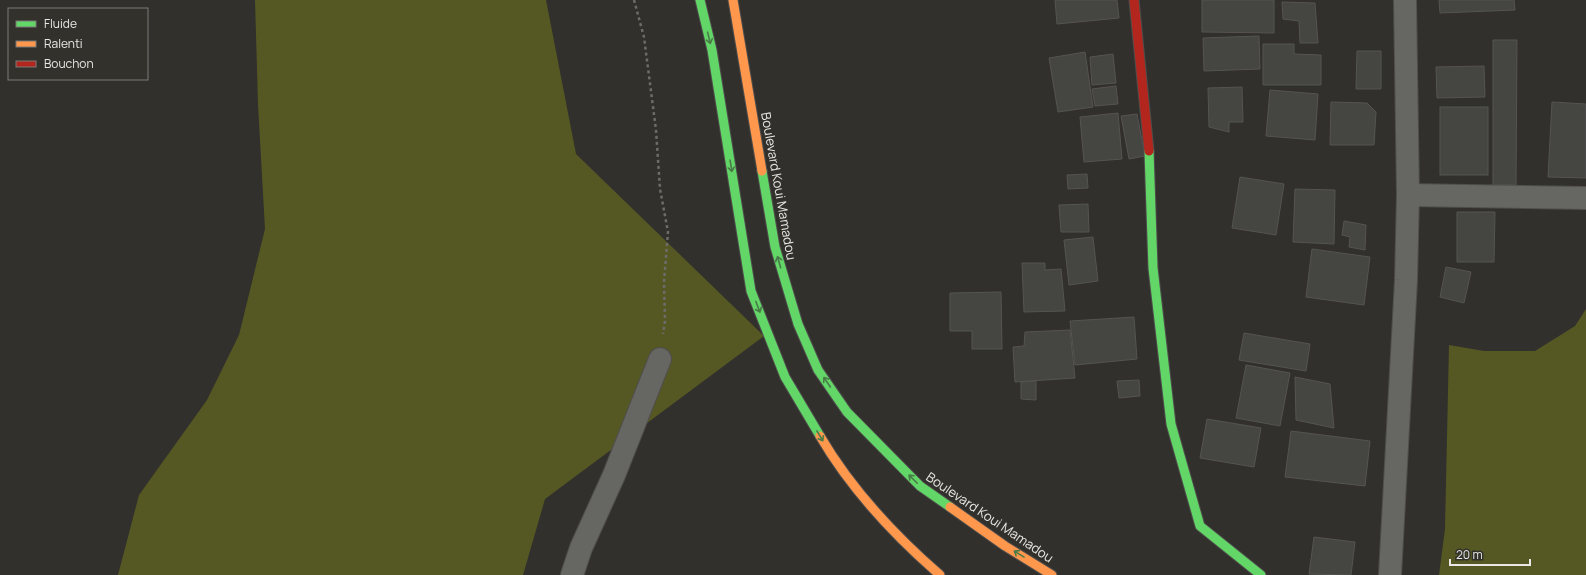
<svg xmlns="http://www.w3.org/2000/svg" width="1586" height="575" viewBox="0 0 1586 575" font-family="Manrope,sans-serif">
<rect width="100%" height="100%" fill="#31302d"/>
<g fill="#565823">
<path d="M255 0H546L576 154 764 336 545 499 523 575H118L139 495 207 400 239 335 265 229 258 104Z"/>
<path d="M1586 309V575H1439L1445 529 1449 345 1484 351H1535L1575 326Z"/>
</g>
<g fill="#454542" stroke="#555452">
<path d="M1055 0H1117L1119 18 1057 24Z"/>
<path d="M1202 0H1274V33L1202 32Z"/>
<path d="M1439 0H1514L1515 10 1440 13Z"/>
<path d="M1282 2 1315 3 1318 43H1300L1299 21 1283 19Z"/>
<path d="M1259 36 1260 69 1204 71 1203 38Z"/>
<path d="M1493 40H1517L1516 185H1493Z"/>
<path d="M1263 44H1294V54L1321 55V85H1263Z"/>
<path d="M1357 51H1381V89H1356Z"/>
<path d="M1085 52 1093 107 1058 112 1049 58Z"/>
<path d="M1113 54 1116 83 1092 85 1090 57Z"/>
<path d="M1484 66 1485 97 1437 98 1436 67Z"/>
<path d="M1116 86 1118 104 1095 106 1092 89Z"/>
<path d="M1242 87 1243 122H1229V132L1209 127 1208 88Z"/>
<path d="M1270 90 1318 94 1315 140 1266 136Z"/>
<path d="M1331 102 1367 103 1376 112 1374 145H1330Z"/>
<path d="M1552 102 1586 104V178L1548 177Z"/>
<rect x="1440" y="107" width="48" height="68"/>
<path d="M1118 113 1122 159 1084 162 1080 117Z"/>
<path d="M1137 114 1145 156 1129 159 1121 116Z"/>
<path d="M1087 174 1088 188 1068 189 1067 175Z"/>
<path d="M1240 177 1284 184 1276 235 1232 228Z"/>
<path d="M1295 189 1335 190 1334 244 1293 242Z"/>
<path d="M1088 204 1089 232H1061L1059 205Z"/>
<path d="M1457 212H1495L1494 262H1457Z"/>
<path d="M1344 221 1366 225 1365 250 1349 247 1350 237 1342 235Z"/>
<path d="M1093 237 1098 281 1069 285 1064 240Z"/>
<path d="M1312 249 1370 257 1364 305 1306 297Z"/>
<path d="M1022 263H1045V270L1061 269 1065 311 1024 312Z"/>
<path d="M1446 267 1471 272 1464 303 1440 297Z"/>
<path d="M1001 292 1002 349H972V331H950V293Z"/>
<path d="M1134 317 1137 359 1075 365 1070 321Z"/>
<path d="M1070 330 1075 378 1015 382 1013 347 1024 346 1025 332Z"/>
<path d="M1244 333 1310 344 1306 371 1239 360Z"/>
<path d="M1246 365 1290 373 1280 426 1236 418Z"/>
<path d="M1295 377 1330 384 1334 428 1296 420Z"/>
<path d="M1139 380 1140 396 1119 398 1117 381Z"/>
<path d="M1036 381V400L1021 399V382Z"/>
<path d="M1207 419 1261 428 1254 467 1200 458Z"/>
<path d="M1291 431 1370 441 1365 486 1285 477Z"/>
<path d="M1314 537 1355 542 1351 575 1309 574Z"/>
</g>
<g fill="none" stroke-linecap="round" stroke-linejoin="round">
<g stroke="#4f4e4c" stroke-width="24">
<g id="street">
<path d="M1408 195 1586 198"/>
<path d="M572 575 581 548 614 475 660 359"/>
<path d="M1390 575 1406 280 1408 195 1405 0"/>
</g>
</g>
<g stroke="#4f4e4c" stroke-width="11">
<g id="fast">
<path d="M700 0 712 50 751 291 785 377 820 436"/>
<path d="M1149 151 1153 268 1171 424 1200 526 1261 575"/>
<path d="M762 171 775 247 798 324 818 370 847 412 920 486 950 507"/>
</g>
</g>
<g stroke="#4f4e4c" stroke-width="11">
<g id="slow">
<path d="M733 0 762 171"/>
<path d="M820 436C851 489 894 535 940 575"/>
<path d="M950 507 1005 546 1052 575"/>
</g>
</g>
<g stroke="#4f4e4c" stroke-width="11">
<path id="jam" d="M1134 0 1149 151"/>
</g>
<path stroke="#6c6c6a" stroke-width="2.5" stroke-dasharray="3 3" stroke-linecap="butt" d="M634 0 644 37 656 130 660 189 668 232 664 282 665 321 663 334"/>
<use href="#street" stroke="#666663" stroke-width="22"/>
<use href="#fast" stroke="#63d668" stroke-width="9"/>
<use href="#slow" stroke="#ff974d" stroke-width="9"/>
<use href="#jam" stroke="#b3261e" stroke-width="9"/>
</g>
<defs><path id="oneway-shaft" d="M-6 0H5M1.5-3L5.5 0L1.5 3" fill="none" stroke-width="1.6" stroke-linecap="round" stroke-linejoin="round"/></defs>
<g stroke="#487b47">
<use href="#oneway-shaft" transform="translate(709 38) rotate(76)"/>
<use href="#oneway-shaft" transform="translate(731 166) rotate(81)"/>
<use href="#oneway-shaft" transform="translate(779 262) rotate(-106)"/>
<use href="#oneway-shaft" transform="translate(758 307) rotate(69)"/>
<use href="#oneway-shaft" transform="translate(827 382) rotate(-124)"/>
<use href="#oneway-shaft" transform="translate(820 436) rotate(59)"/>
<use href="#oneway-shaft" transform="translate(913 479) rotate(-135)"/>
<use href="#oneway-shaft" transform="translate(1019 554) rotate(-148)"/>
</g>
<g text-anchor="middle" stroke-width="3.5" stroke-linejoin="round" paint-order="stroke">
<g font-size="13" fill="#e9e8e5" stroke="#32312c">
<text transform="translate(779 186) rotate(80)" y="5">Boulevard Koui Mamadou</text>
<text transform="translate(990 517) rotate(34)" y="5">Boulevard Koui Mamadou</text>
</g>
</g>
<rect x="8" y="8" width="140" height="72" fill="#32312c" stroke="#7b7a76"/>
<rect x="16" y="21" width="20" height="6" fill="#63d668" stroke="#7b7a76"/>
<text x="44" y="28" font-size="12" fill="#e9e8e5">Fluide</text>
<rect x="16" y="41" width="20" height="6" fill="#ff974d" stroke="#7b7a76"/>
<text x="44" y="48" font-size="12" fill="#e9e8e5">Ralenti</text>
<rect x="16" y="61" width="20" height="6" fill="#b3261e" stroke="#7b7a76"/>
<text x="44" y="68" font-size="12" fill="#e9e8e5">Bouchon</text>
<path d="M1450 559v6h80v-6" fill="none" stroke="#e9e8e5" stroke-width="2"/>
<text x="1456" y="559" font-size="12" fill="#e9e8e5" stroke="#32312c" stroke-width="3" paint-order="stroke">20 m</text>
</svg>
